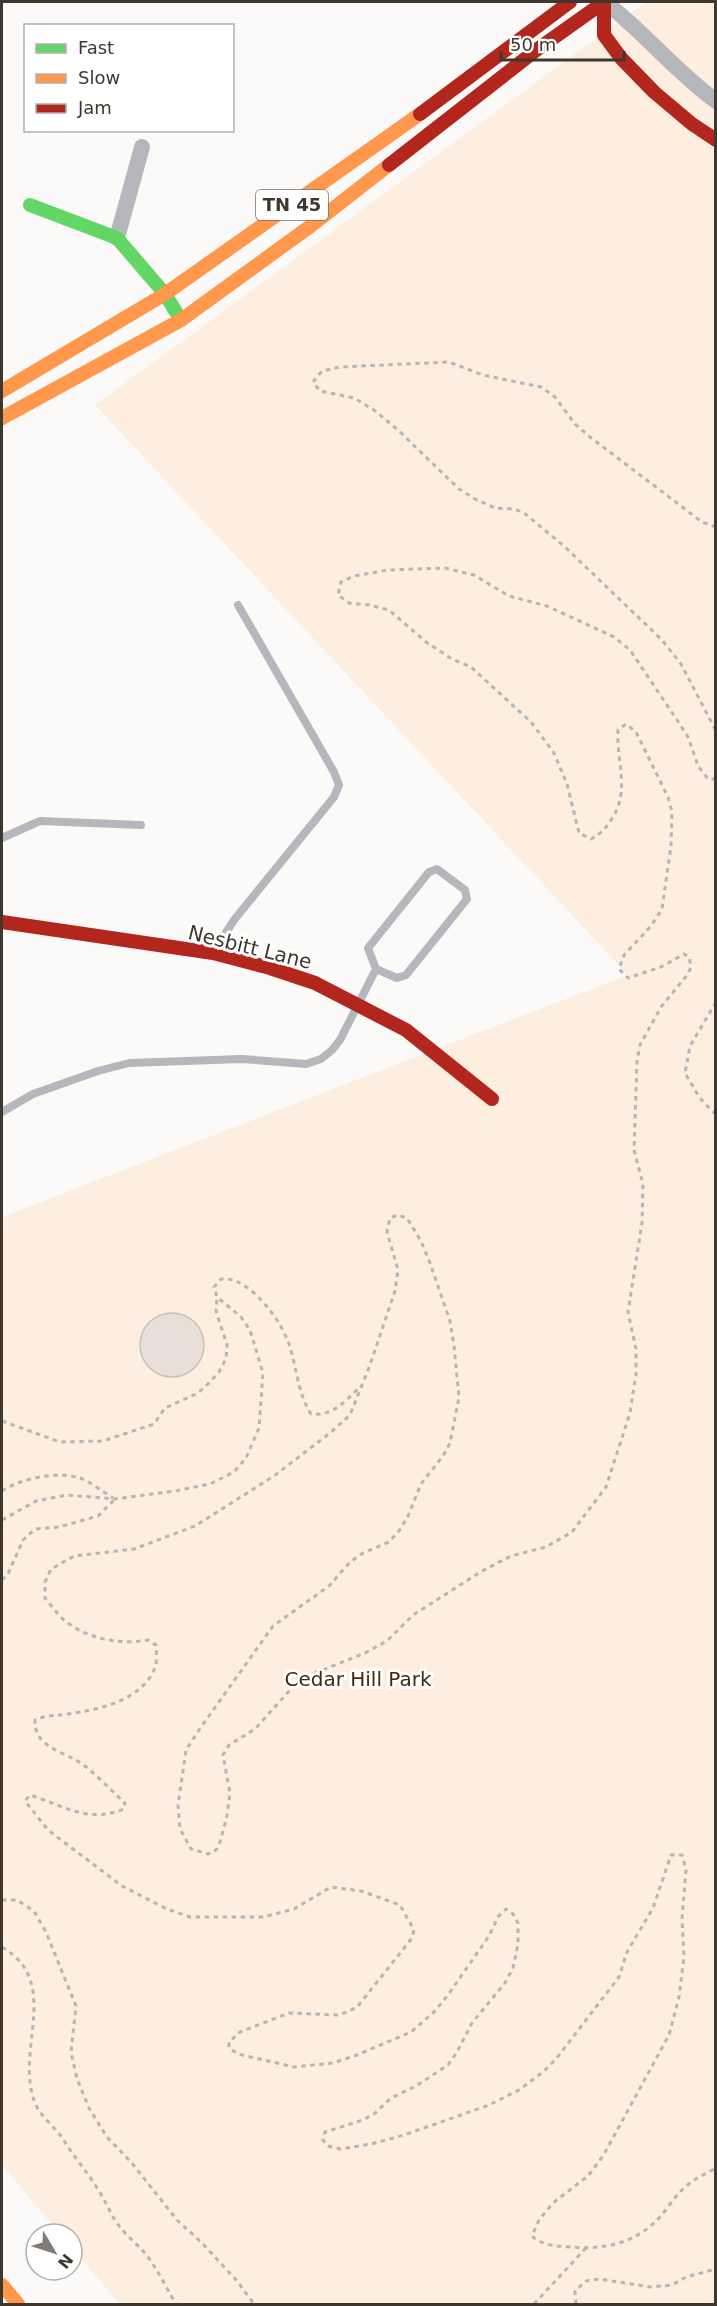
<svg xmlns="http://www.w3.org/2000/svg" width="717" height="2306" viewBox="0 0 717 2306" font-family="'DejaVu Sans',sans-serif">
<rect width="100%" height="100%" fill="#fcfaf8"/>
<path fill="#fdeedf" d="M646 2H715V2304H120L72 2248V2234H60L2 2165V1217L628 975 95 405Z"/>
<circle fill="#e8e0d8" stroke="#c6c1bc" stroke-width="1.5" cx="172" cy="1345" r="32"/>
<g fill="none" stroke-linecap="round" stroke-linejoin="round">
<g stroke="#b5b6b7" stroke-width="3" stroke-dasharray="4.5 4.5" stroke-linecap="butt">
<path d="M716 527 702 522 590 437 575 424 555 397 541 387 483 375 449 362 340 367 322 371 313 382 320 391 354 398 374 410 398 430 459 489 475 499 495 508 513 509 523 512 564 546 662 640 681 664 716 731"/>
<path d="M716 779H708L698 766 688 737 679 723 630 650 614 637 547 606 509 596 474 575 445 568 388 570 354 576 341 582 338 595 349 603 369 605 389 610 426 642 452 659 471 667 531 722 554 753 567 784 579 833 591 839C602 833 606 828 613 817 630 790 616 760 618 730L626 724 636 732 668 797 672 812 671 846 662 909 651 926 624 955 619 969 628 978 661 967 684 954 689 957 691 967 688 974 661 1007 640 1045 637 1061 634 1150 643 1184 642 1223 628 1312 636 1349V1374L630 1413 606 1487 572 1532 546 1547 511 1556 482 1571 413 1615 387 1641 365 1653 300 1679 255 1729 229 1745 223 1755 230 1793 227 1816 220 1842 216 1850 208 1854 191 1849 180 1829 178 1805 186 1750 199 1730 273 1626 329 1586 350 1562 363 1553 389 1542 399 1531 408 1516 421 1484 443 1456 450 1443 459 1397 454 1346 450 1321 430 1263 421 1241 407 1218 398 1215 390 1218 387 1232 398 1270 395 1291 370 1365 350 1415 330 1433 274 1476 195 1526 134 1549 74 1556 51 1569 45 1582V1598C51 1605 57 1614 64 1620 87 1639 119 1645 148 1640L156 1645C156 1651 157 1659 156 1664 146 1700 98 1710 67 1714 55 1716 46 1715 35 1720 34 1747 62 1751 79 1762 96 1773 110 1790 125 1803L124 1809C88 1824 62 1805 30 1795L25 1801 48 1830 122 1886 167 1909 190 1917H263L294 1909 331 1887 361 1891 400 1905 414 1930 412 1938 358 2006 348 2012 337 2015 289 2013 240 2032 229 2042V2048L238 2054 294 2067 333 2063 357 2055 411 2032 434 2012 448 1995 489 1936 498 1917 506 1909 513 1914 518 1923V1944L513 1968 505 1983 472 2023 457 2052 448 2065 416 2086 391 2098 374 2114 363 2120 325 2132 323 2140 328 2146 340 2149 371 2144 404 2135 489 2105 519 2090 543 2072 556 2059 619 1977 627 1952 653 1908 671 1855H682L686 1870 682 1919 684 1957 679 1997 669 2035 603 2156 588 2176 553 2203 539 2220 532 2236C543 2246 557 2246 571 2247 605 2250 636 2243 660 2217 668 2208 675 2196 684 2188 692 2180 705 2174 716 2168"/>
<path d="M716 1002 690 1046 685 1073 699 1097 716 1115"/>
<path d="M2 1421 60 1442 103 1441 154 1424 165 1408 198 1393 208 1384 219 1372 226 1359 227 1345 216 1311 217 1298"/>
<path d="M2 1491C22 1478 57 1471 80 1478 91 1482 103 1492 113 1498"/>
<path d="M2 1520 36 1501 67 1495 115 1499 175 1491 210 1484 234 1472 246 1458 259 1428 263 1373 250 1330 241 1317 217 1297 214 1287 221 1279C235 1278 243 1284 254 1293 270 1308 283 1326 290 1347 297 1370 298 1394 311 1414 333 1417 346 1400 361 1386"/>
<path d="M2 1580 8 1574 23 1540 35 1529 59 1527 98 1516 115 1499"/>
<path d="M2 1900H17L34 1911 46 1932 76 2006 71 2052 77 2079 89 2108 107 2137 131 2162 177 2220 202 2243 237 2281 254 2304"/>
<path d="M2 1947C63 1983 14 2050 35 2103 40 2116 55 2127 63 2139 74 2157 88 2173 99 2191 106 2202 110 2213 117 2223 126 2236 139 2245 148 2257 159 2272 167 2289 176 2304"/>
<path d="M534 2304 586 2248"/>
<path d="M576 2304 575 2291 586 2281 599 2279 651 2287 672 2285 686 2277 716 2269"/>
</g>
<g stroke="#b5b7bc" stroke-width="8">
<path d="M2 838 40 821 141 825"/>
<path d="M215 950 234 920 334 797 339 785 334 772 238 605"/>
<path d="M2 1112 33 1094 98 1071 129 1063 242 1059 306 1064 321 1059 332 1050 340 1040 376 969 397 978 406 975 467 899 465 890 437 869 429 872 368 948 376 969"/>
</g>
<g stroke="#b5b7bc" stroke-width="16">
<path d="M605 2C644 32 676 72 716 101"/>
<path d="M117 238 142 147"/>
</g>
<path stroke="#63d668" stroke-width="14" d="M30 205 117 238 165 294 181 320"/>
<g stroke="#ff974d" stroke-width="14">
<path d="M2 391 165 294 420 114"/>
<path d="M2 418 181 320 312 225 389 165"/>
<path d="M2 2285 18 2304"/>
</g>
<g stroke="#b3261e" stroke-width="14">
<path d="M604 2V35L621 58 654 92 692 124 716 140"/>
<path d="M420 114 570 2"/>
<path d="M389 165 535 51 604 2"/>
<path d="M2 922 213 953 270 968 315 983 406 1030 492 1099"/>
</g>
</g>
<g text-anchor="middle" stroke-width="6" stroke-linejoin="round" paint-order="stroke">
<rect fill="#fff" stroke="#78736d" stroke-width="1.5" x="256" y="190" width="72" height="30" rx="4.5"/>
<g font-size="18" font-weight="bold" fill="#3e372e">
<text x="292" y="211">TN 45</text>
</g>
<g font-size="20" fill="#3e372e" stroke="#fff">
<text transform="translate(250 947) rotate(14)" y="7">Nesbitt Lane</text>
</g>
<g font-size="20" fill="#412a0d" stroke="#fff">
<text x="358" y="1686">Cedar Hill Park</text>
</g>
</g>
<rect width="717" height="2306" fill="none" stroke="#3e372e" stroke-width="6"/>
<rect x="24" y="24" width="210" height="108" fill="#ffffff" stroke="#b2afab" stroke-width="1.5"/>
<rect x="36" y="44" width="30" height="9" fill="#63d668" stroke="#b2afab" stroke-width="1.5"/>
<text x="78" y="54" font-size="18" fill="#3e372e">Fast</text>
<rect x="36" y="74" width="30" height="9" fill="#ff974d" stroke="#b2afab" stroke-width="1.5"/>
<text x="78" y="84" font-size="18" fill="#3e372e">Slow</text>
<rect x="36" y="104" width="30" height="9" fill="#b3261e" stroke="#b2afab" stroke-width="1.5"/>
<text x="78" y="114" font-size="18" fill="#3e372e">Jam</text>
<g transform="translate(54 2252) rotate(129)"><circle r="28" fill="#ffffff" stroke="#b2afab" stroke-width="1.5"/>
<path d="M0-4.5L10 22L0 15L-10 22Z" fill="#807b75"/>
<text y="-9" font-size="16" font-weight="bold" text-anchor="middle" fill="#3e372e">N</text>
</g>
<path d="M501 51v9h123v-9" fill="none" stroke="#3e372e" stroke-width="3"/>
<text x="510" y="51" font-size="18" fill="#3e372e" stroke="#ffffff" stroke-width="4.5" paint-order="stroke">50 m</text>
</svg>
